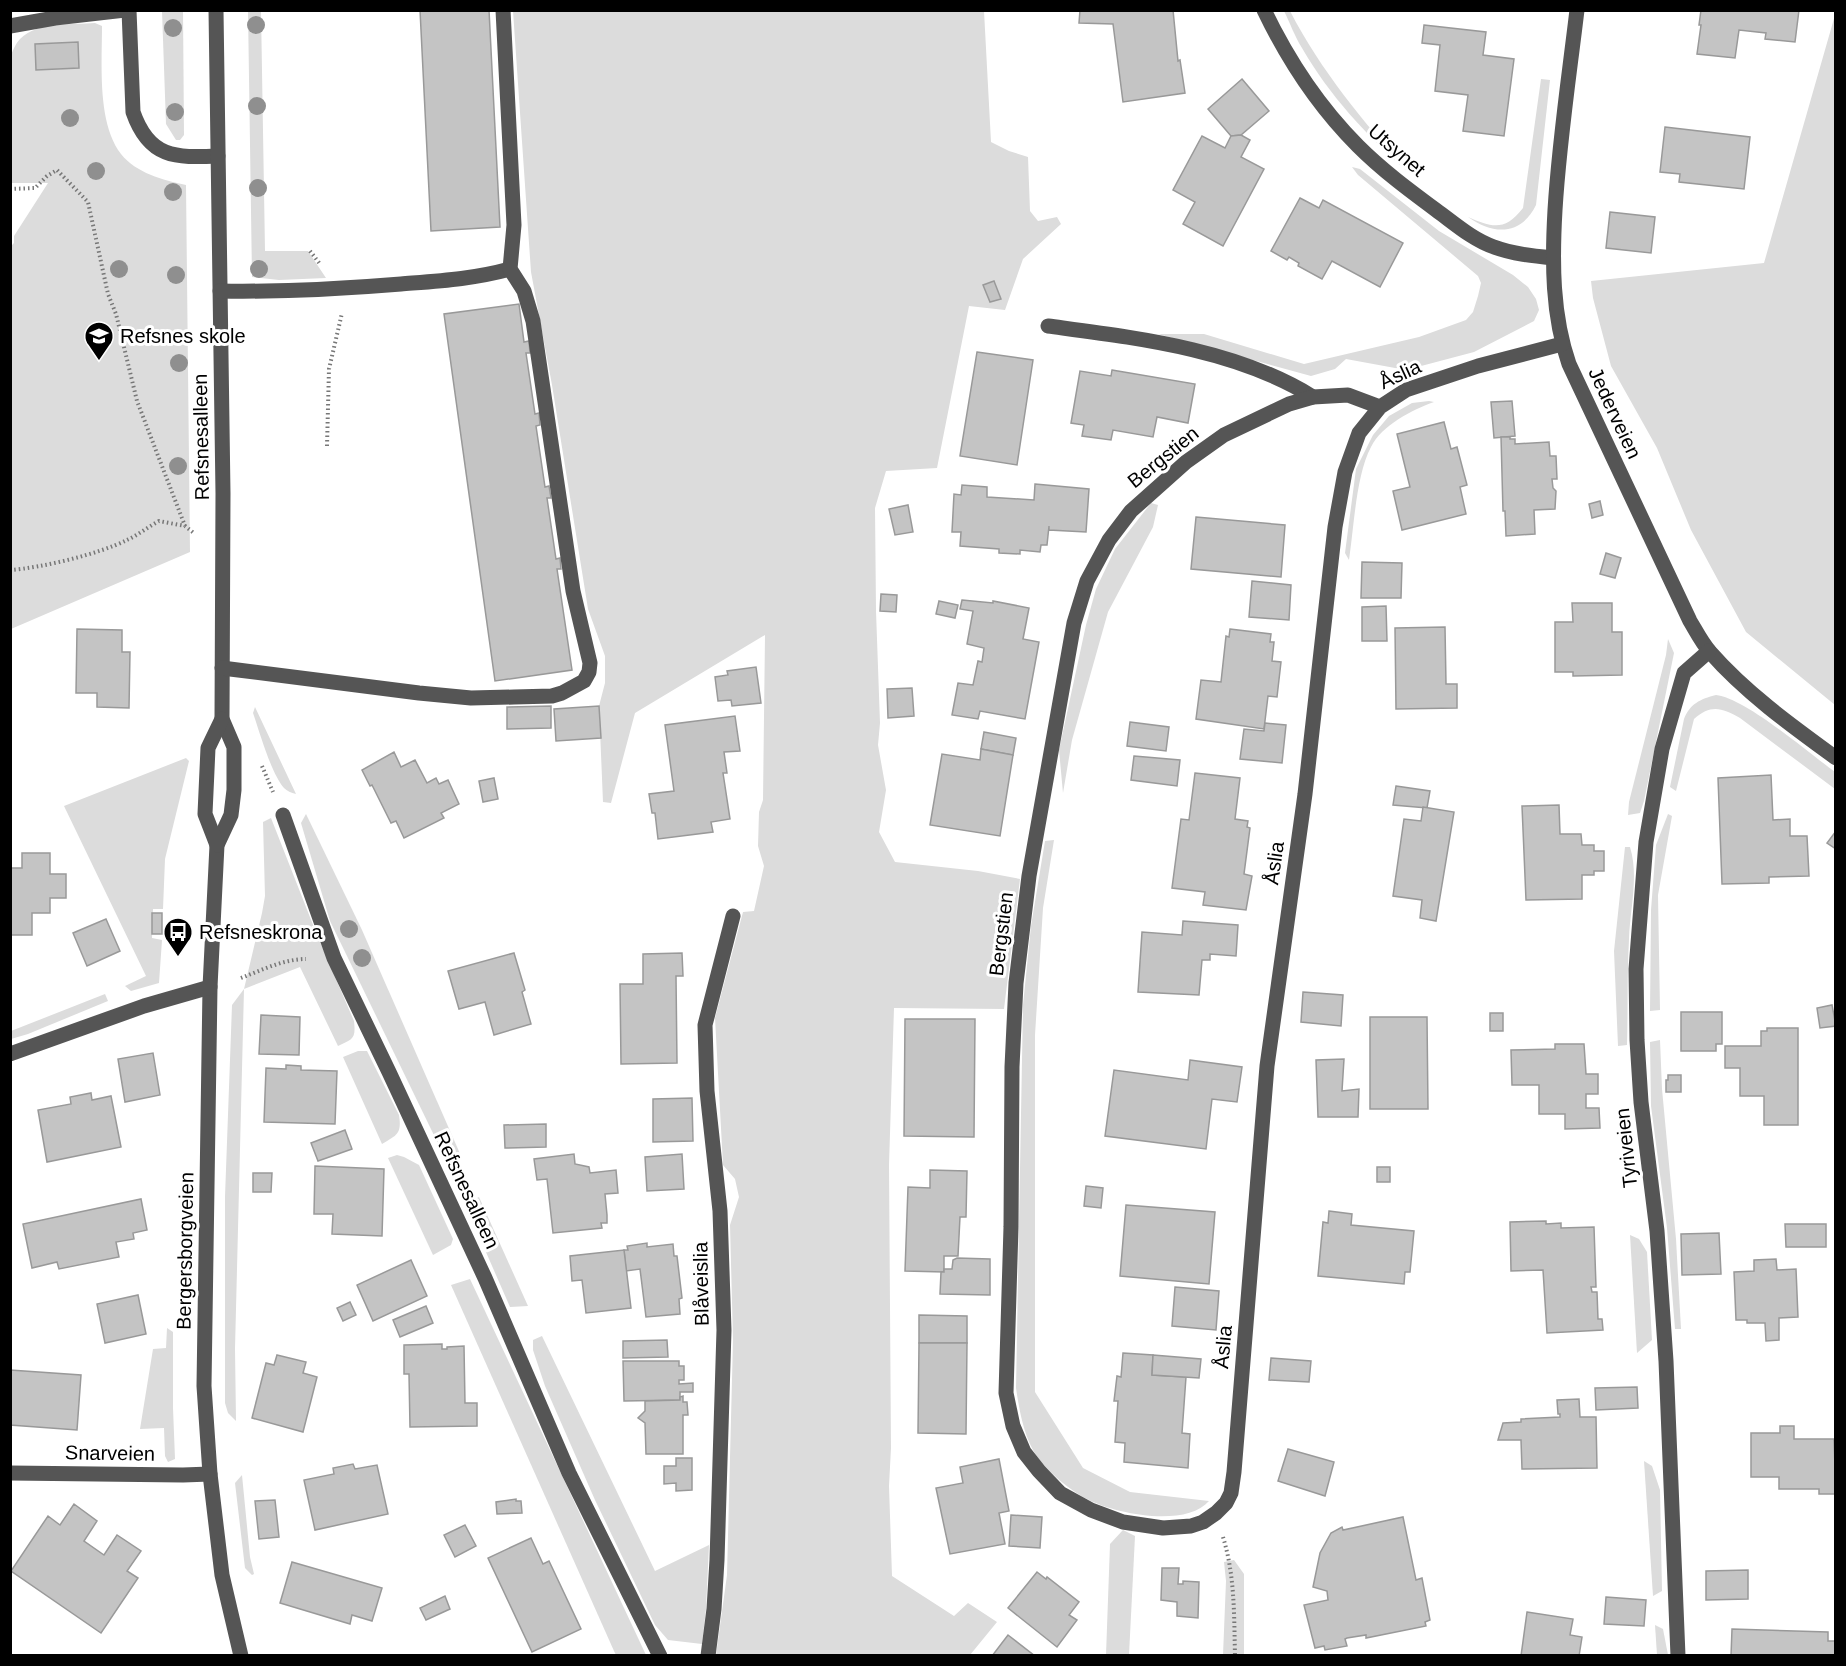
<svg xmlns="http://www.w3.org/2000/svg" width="1846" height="1666" viewBox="0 0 1846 1666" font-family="Helvetica,sans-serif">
<rect width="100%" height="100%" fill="#fff"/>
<g fill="#dcdcdc" fill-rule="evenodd">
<path d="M162 11H183L184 135 180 140H176L166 124Z"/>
<path d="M248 11H261L265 251H308L326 278 279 280 252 277Z"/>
<path d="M513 11H984L991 142 1009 151 1028 157 1030 211 1038 221 1057 217 1061 224 1023 259 1005 310 969 306 937 468 886 471 875 508 876 611 880 723 878 745 886 790 879 832 895 862 978 871 1020 879 1004 1009 894 1008 889 1165 891 1448 889 1486 892 1576 954 1616 968 1603 997 1622 970 1655H716L727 1575 733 1340 730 1225 739 1197 735 1179 723 1165 715 1018 743 912 754 911 764 866 758 846 759 812 763 800 765 635 635 713 611 803 603 802 599 706 605 683V656L588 609 552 385 531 272Z"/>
<path d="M1284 11H1290C1321 71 1363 121 1408 172 1367 136 1329 95 1302 48 1295 37 1290 23 1284 11Z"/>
<path d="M1835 15 1836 705H1835L1746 632 1691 530 1657 448 1611 366 1593 298 1591 281 1764 263Z"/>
<path d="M95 23 102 26C102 64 97 123 121 154 136 173 163 180 186 185L190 552 11 629V246L14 243V236L48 183H11V55C13 50 16 43 20 39 38 21 72 25 95 23ZM78 42 79 68 36 70 35 44Z"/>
<path d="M1541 79 1550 80 1536 205C1521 236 1493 235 1468 217 1493 228 1505 231 1523 208Z"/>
<path d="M1352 167 1360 169 1439 231 1513 275 1528 287 1536 299 1539 310 1534 321 1474 352 1406 370 1346 359 1335 369 1311 376 1158 334H1204L1304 364 1419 337 1466 320 1473 312 1478 296 1481 283 1478 276 1358 175Z"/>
<path d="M1429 401 1434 402C1412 410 1382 425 1371 447 1356 475 1354 527 1349 560L1345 553 1356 469 1373 435 1389 416 1412 403Z"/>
<path d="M1151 503 1158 505 1153 527 1108 612 1072 740 1063 793 1059 750 1086 625 1096 589 1115 549Z"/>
<path d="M1668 639 1674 653 1644 801 1640 813 1628 815 1629 802 1666 655Z"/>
<path d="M1716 695C1745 698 1809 753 1835 772V789L1740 718C1722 708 1711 704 1694 719L1676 791 1670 787 1684 719C1690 704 1700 699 1716 695Z"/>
<path d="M255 707 296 794C291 793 287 791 284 788 271 773 260 733 253 713Z"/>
<path d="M186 758 189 761 165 859 163 909H153L152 938 162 940 159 983 131 991 125 986 146 976 64 806Z"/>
<path d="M306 814 362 930 461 1156 446 1160 330 921 301 823Z"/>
<path d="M1668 814 1672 816 1658 895 1660 1010 1650 1011 1651 910 1656 845Z"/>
<path d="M271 818 317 935 354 1021C356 1039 353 1039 338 1046L300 967 244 989 235 1349 236 1421 228 1413 225 1403V1197L232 1005 244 989 262 913 265 896 263 822Z"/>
<path d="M1054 840 1043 908 1035 1035V1392L1083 1468 1130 1492 1209 1501C1186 1528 1115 1514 1087 1499 1069 1490 1043 1468 1033 1450 1023 1432 1019 1408 1016 1388L1023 1005 1031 926 1045 841Z"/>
<path d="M1625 847H1630C1639 876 1630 909 1629 939 1627 974 1628 1010 1627 1045L1618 1046 1614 951Z"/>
<path d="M105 994 108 1001 28 1034 11 1039V1031Z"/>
<path d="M1660 1040 1662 1089 1676 1239 1681 1329H1675L1667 1228 1651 1106 1650 1042Z"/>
<path d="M358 1051H367L399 1115C402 1134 397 1135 382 1144L343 1057Z"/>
<path d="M397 1155 404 1157 419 1165 453 1239 451 1245 433 1255 388 1158Z"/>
<path d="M479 1197 528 1306 510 1307 465 1204Z"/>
<path d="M1630 1235 1639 1239 1647 1252 1652 1340 1637 1353Z"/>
<path d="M470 1279 646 1655H616L614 1651 451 1285Z"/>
<path d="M167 1328 173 1332V1408L175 1459 168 1462 165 1456 164 1428 140 1429 153 1349 166 1348Z"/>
<path d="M542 1336 655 1571 709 1545 706 1609 702 1644 668 1640 655 1625 595 1500 545 1386 533 1350V1340Z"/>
<path d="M1644 1461 1652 1466 1660 1490 1662 1591 1653 1596Z"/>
<path d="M242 1475 250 1557 254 1574 252 1575 245 1568 235 1483Z"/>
<path d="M1123 1530 1135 1536 1129 1655H1106L1110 1544Z"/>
<path d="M1234 1560 1244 1574V1655H1223L1226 1581 1224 1562Z"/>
<path d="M1655 1625 1663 1629 1668 1655H1657Z"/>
</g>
<g fill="#c4c4c4" stroke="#999" stroke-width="1.5">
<path d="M420 10H489L500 227 431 231Z"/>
<path d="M1080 10H1173L1178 61 1180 60 1185 93 1123 102 1113 24 1079 23Z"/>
<path d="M1701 10H1799L1795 42 1765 39 1766 33 1739 30 1735 58 1697 54 1701 25H1699Z"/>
<path d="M1424 25 1486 32 1483 55 1514 59 1504 136 1463 131 1468 95 1435 91 1440 45 1422 43Z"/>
<path d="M78 42 79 68 36 70 35 44Z"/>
<path d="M1242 79 1269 111 1241 135 1231 136 1208 109Z"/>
<path d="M1665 127 1750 137 1744 189 1679 182 1680 174 1660 172Z"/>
<path d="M1241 135 1250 140 1241 157 1264 169 1223 246 1183 224 1195 202 1173 190 1202 136 1225 148 1231 136Z"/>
<path d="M1300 198 1319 208 1323 200 1403 243 1380 287 1332 261 1322 279 1298 266 1299 263 1289 257 1287 260 1271 251Z"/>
<path d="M1610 212 1655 217 1651 253 1606 248Z"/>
<path d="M994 281 1001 299 990 302 983 285Z"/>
<path d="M519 304 524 342 529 341 530 353H526L535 414 539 413 540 425 536 426 545 487 549 486 551 498H547L556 559 560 558 561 569H557L572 670 495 681 444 314Z"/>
<path d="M977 352 1033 360 1017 465 960 456Z"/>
<path d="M1112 370 1195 384 1188 423 1157 417 1153 437 1113 430 1111 440 1082 436 1084 425 1071 423 1080 371 1111 376Z"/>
<path d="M1512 401 1515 436 1494 438 1491 402Z"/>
<path d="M1444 422 1451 449 1457 447 1467 485 1460 487 1466 514 1402 530 1393 491 1410 487 1397 434Z"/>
<path d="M1501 437H1510V439H1515V444L1549 442 1550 456H1556L1557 479H1552L1553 488 1556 491 1555 509 1534 510 1535 534 1506 536 1505 511H1503Z"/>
<path d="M1035 484 1089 489 1086 532 1049 530V526L1047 545H1041L1040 552 1020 550V554L999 553V549L960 546 961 532H952L954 494 961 495 962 485 987 487V497L1034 500Z"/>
<path d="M1600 501 1603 515 1592 518 1589 504Z"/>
<path d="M908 505 913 532 895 535 889 509Z"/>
<path d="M1196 517 1285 525 1281 577 1191 569Z"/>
<path d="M1606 553 1621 558 1615 578 1600 574Z"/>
<path d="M1362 562 1402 563 1401 598H1361Z"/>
<path d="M1252 581 1291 585 1289 620 1249 617Z"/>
<path d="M881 594 897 595 896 612 880 611Z"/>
<path d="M962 600 993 603V601L1029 608 1023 639 1039 642 1025 719 980 711 978 719 952 715 958 683 973 685 978 661 982 662 984 648 967 644 973 611 960 609Z"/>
<path d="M939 601 958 605 955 618 936 614Z"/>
<path d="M1572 603H1612V632H1622V675L1573 676V672H1555V622H1573Z"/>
<path d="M1386 606 1387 641H1362V607Z"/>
<path d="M1445 627 1446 684H1457V708L1396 709 1395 628Z"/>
<path d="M77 629 122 630V652H130L129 708 97 707V693H76Z"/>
<path d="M1230 629 1271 634 1270 642H1274L1272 661 1281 662 1277 697 1268 696 1264 729 1196 719 1201 680 1221 682 1226 636 1229 637Z"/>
<path d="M756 667 761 703 732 706 731 700 718 701 715 677 728 675 727 671Z"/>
<path d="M912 688 914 716 888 718 887 689Z"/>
<path d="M551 706V728L507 729V707Z"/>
<path d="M599 706 601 738 556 741 554 709Z"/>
<path d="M735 716 740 751 724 752 727 773H723L730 819 711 822 713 832 658 839 655 813H652L649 794 674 791 665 725Z"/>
<path d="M1130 722 1169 727 1166 751 1127 746Z"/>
<path d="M1265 723 1286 725 1282 763 1240 759 1244 729 1264 731Z"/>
<path d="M984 732 1016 738 1013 755 981 749Z"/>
<path d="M981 749 1013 755 1000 836 930 825 942 754 980 760Z"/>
<path d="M394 752 401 767 415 760 427 783 436 778 439 784 448 780 459 804 441 813 444 818 404 838 396 821 391 823 372 785 370 786 362 770Z"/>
<path d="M1134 756 1180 760 1177 786 1131 780Z"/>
<path d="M1195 773 1240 778 1235 819 1248 821 1247 827 1250 828 1244 874 1252 876 1246 910 1203 905 1205 892 1172 888 1181 819 1189 820Z"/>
<path d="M1771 775 1773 820 1790 819V836H1807L1809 876 1769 877V883L1722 884 1718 778Z"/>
<path d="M494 778 498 799 483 802 479 781Z"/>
<path d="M1396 786 1430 791 1427 808 1393 805Z"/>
<path d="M1559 805 1560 834H1581L1582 845H1594V851H1604V871H1594V875H1582V899L1526 900 1522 806Z"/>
<path d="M1423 807 1454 812 1436 921 1420 918 1422 900 1393 896 1404 819 1421 821Z"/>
<path d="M1836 831V849L1827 843Z"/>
<path d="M22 853H50V874H66V898H50V913H32V935H10V868H22Z"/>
<rect x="152" y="913" width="10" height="21"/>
<path d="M106 919 120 951 87 966 73 933Z"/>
<path d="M1183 921 1238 925 1236 956 1210 954V960H1202L1199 995 1138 992 1142 932 1182 935Z"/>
<path d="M514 953 525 990 522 992 531 1024 494 1035 485 1002 459 1009 448 971Z"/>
<path d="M682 953 683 976H676L677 1063 621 1064 620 984H643V954Z"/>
<path d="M1303 992 1343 995 1341 1026 1301 1022Z"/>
<path d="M1832 1005 1836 1026 1820 1028 1817 1008Z"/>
<path d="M1681 1012H1722V1044H1716V1051H1681Z"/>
<rect x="1490" y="1013" width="13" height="18"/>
<path d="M261 1015 300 1017 299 1055 259 1054Z"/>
<path d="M1370 1017H1427L1428 1109H1370Z"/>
<path d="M905 1019H975L974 1137 904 1136Z"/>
<path d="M1767 1028H1798V1125H1764V1096H1740V1068H1725V1046H1761V1031H1767Z"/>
<path d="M1555 1044H1584L1586 1074H1598V1094H1586V1108H1599L1600 1128 1565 1129V1114H1539V1085H1512L1511 1050 1555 1049Z"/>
<path d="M153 1053 160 1095 125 1102 118 1059Z"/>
<path d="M1344 1059 1342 1091 1359 1089 1358 1117H1318L1316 1060Z"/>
<path d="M1190 1060 1242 1067 1237 1102 1212 1099 1206 1149 1105 1136 1114 1070 1188 1080Z"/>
<path d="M286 1065 301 1066V1070L337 1071 335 1124 264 1122 266 1068 286 1069Z"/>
<path d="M1668 1075H1681V1092H1666V1080H1668Z"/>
<path d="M91 1093 92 1100 111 1096 121 1147 47 1162 38 1110 71 1104 70 1097Z"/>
<path d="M692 1098 693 1141 653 1142V1099Z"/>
<path d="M546 1124V1147L505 1148 504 1125Z"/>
<path d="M345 1130 352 1149 318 1161 311 1143Z"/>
<path d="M574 1154 575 1164 589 1167 590 1173 616 1170 618 1193 605 1194 607 1215V1223H601L602 1228 553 1233 547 1179 537 1180 534 1159Z"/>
<path d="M682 1154 684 1189 647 1191 645 1157Z"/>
<path d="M315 1166 384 1169 382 1236 332 1234 333 1214H314Z"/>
<rect x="1377" y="1167" width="13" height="15"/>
<path d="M930 1170 967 1171 966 1217H960L958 1256H944V1272L905 1271 908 1187 930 1188Z"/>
<path d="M253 1173H272L271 1192H253Z"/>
<path d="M1086 1186 1103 1188 1101 1208 1084 1206Z"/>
<path d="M141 1199 147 1230 133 1233 134 1239 116 1242 119 1257 59 1269 57 1262 32 1268 23 1224Z"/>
<path d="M1126 1205 1215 1212 1209 1284 1120 1276Z"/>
<path d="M1329 1211 1352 1214 1351 1225 1414 1231 1410 1272H1405L1404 1284 1318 1276 1323 1222 1328 1223Z"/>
<path d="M1546 1221V1224L1561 1223V1228L1594 1227 1596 1287H1591L1592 1292H1597L1598 1319H1602L1603 1330 1547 1333 1543 1270 1511 1271 1510 1222Z"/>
<path d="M1785 1224H1826V1247H1786Z"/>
<path d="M1719 1233 1721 1274 1682 1275 1681 1234Z"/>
<path d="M647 1243V1247L673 1244 674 1256H677L682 1298 679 1299 680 1314 646 1317 640 1269 626 1271 624 1250H628L627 1246Z"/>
<path d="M624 1250 631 1308 586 1313 582 1280 572 1281 570 1256Z"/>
<path d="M957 1258 990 1259V1295L940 1294 941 1272H944V1269H952L953 1260Z"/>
<path d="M1776 1259 1777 1270 1796 1269 1798 1317 1779 1318V1340L1766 1341 1765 1323H1747V1320H1736L1734 1272 1754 1271V1260Z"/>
<path d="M411 1260 427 1296 373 1321 357 1285Z"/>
<path d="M1175 1287 1219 1291 1216 1330 1172 1326Z"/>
<path d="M138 1295 146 1334 105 1343 97 1304Z"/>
<path d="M350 1302 356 1315 343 1321 337 1308Z"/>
<path d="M426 1306 433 1323 400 1337 393 1320Z"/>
<path d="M919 1315 967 1316V1343H919Z"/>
<path d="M667 1340 668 1357 623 1358V1341Z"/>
<path d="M919 1343H967L966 1434 918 1433Z"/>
<path d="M442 1344V1349H447V1347L464 1346 465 1403H477V1426L410 1427 409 1374H404V1345Z"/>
<path d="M1123 1353 1153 1355 1152 1375 1186 1377 1182 1433 1190 1434 1188 1468 1124 1462 1125 1443 1115 1442 1118 1401H1114L1117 1376 1121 1377Z"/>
<path d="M277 1355 306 1362 303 1373 317 1377 303 1432 252 1418 266 1363 274 1365Z"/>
<path d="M1153 1355 1201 1359 1199 1378 1152 1375Z"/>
<path d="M1271 1358 1311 1361 1309 1382 1269 1380Z"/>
<path d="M623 1361H679V1366H684V1380H679V1384L693 1383V1392H680V1400L624 1401Z"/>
<path d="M10 1370 81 1375 77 1430 10 1425Z"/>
<path d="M1637 1387 1638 1408 1596 1410 1595 1388Z"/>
<path d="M683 1396V1402H687L688 1415H683V1454H646L645 1423 638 1418 645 1411V1401L680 1400V1397Z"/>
<path d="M1579 1399 1580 1417H1596L1597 1468 1522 1469 1521 1440H1498L1503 1423 1521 1422V1419L1560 1417V1414H1558L1557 1400Z"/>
<path d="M1780 1426H1794V1439H1834L1836 1494H1819V1489H1779V1477H1751V1433H1780Z"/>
<path d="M1288 1449 1334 1462 1325 1496 1278 1481Z"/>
<path d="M676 1458H692V1490L676 1491V1483L664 1484V1466H676Z"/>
<path d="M999 1459 1009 1511 999 1513 1005 1544 950 1554 936 1488 963 1483 960 1467Z"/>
<path d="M353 1464 355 1469 377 1465 388 1514 315 1530 304 1480 334 1474 333 1468Z"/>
<path d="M516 1499V1501H521L522 1513 497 1514 496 1502Z"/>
<path d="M275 1500 279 1537 259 1539 255 1501Z"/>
<path d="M74 1504 97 1521 84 1541 104 1555 117 1535 141 1551 127 1571 138 1578 101 1633 11 1571 48 1516 60 1525Z"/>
<path d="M1011 1515 1042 1517 1040 1548 1009 1546Z"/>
<path d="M1403 1517 1416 1580 1422 1578 1430 1620 1425 1622 1426 1626 1366 1638V1635L1347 1638 1345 1639 1347 1646 1325 1650 1324 1646 1315 1648 1304 1605 1328 1600 1327 1591 1313 1587 1320 1553 1331 1533 1342 1527 1343 1530Z"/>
<path d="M465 1525 476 1546 455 1557 444 1535Z"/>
<path d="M531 1538 543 1564 549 1561 581 1629 532 1652 488 1558Z"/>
<path d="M292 1562 382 1588 372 1621 352 1615 350 1624 280 1603Z"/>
<path d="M1162 1568H1179L1178 1584H1183V1581L1199 1582 1198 1618 1177 1616V1602L1161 1600Z"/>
<path d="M1748 1570V1599L1706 1600V1571Z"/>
<path d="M1037 1572 1046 1579 1047 1577 1079 1602 1069 1615 1077 1620 1057 1647 1008 1608Z"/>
<path d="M445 1596 450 1609 426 1620 420 1608Z"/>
<path d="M1606 1597 1646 1600 1644 1626 1604 1624Z"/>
<path d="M1527 1612 1573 1619 1570 1635 1582 1637 1579 1656H1521Z"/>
<path d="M1732 1629 1828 1632V1641H1836V1656H1731Z"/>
<path d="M1008 1635 1035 1656H992Z"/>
</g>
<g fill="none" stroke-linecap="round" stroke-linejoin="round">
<g stroke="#777" stroke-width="4" stroke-dasharray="1.5 3" stroke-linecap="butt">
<path d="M10 189 35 188 47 176 57 170 88 202 108 294 116 314 137 401 185 526"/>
<path d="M310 251 320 264"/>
<path d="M327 446 329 369 342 313"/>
<path d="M10 570C41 568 99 554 127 540 138 535 148 527 159 521L185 526 195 534"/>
<path d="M262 766 273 792"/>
<path d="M241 978C262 970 284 959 306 959"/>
<path d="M1223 1537C1235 1576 1234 1615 1235 1656"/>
</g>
<g stroke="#555" stroke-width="15">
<path d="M129 10 133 112C149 158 175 158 218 156"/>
<path d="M216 10 223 493 222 719 234 747V790L231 815 217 845 210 987 204 1386 210 1474 222 1575 241 1656"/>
<path d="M1264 10C1288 60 1319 107 1358 146 1382 170 1409 190 1436 210 1454 223 1473 240 1494 247 1513 254 1533 256 1553 258"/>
<path d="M1577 10C1569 77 1559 143 1555 210 1552 262 1552 315 1569 364L1690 621C1696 631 1702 643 1710 652 1746 693 1792 726 1836 758"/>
<path d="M10 26 55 18 125 10"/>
<path d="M220 291C281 292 341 289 401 284 438 281 474 279 510 269"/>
<path d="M1048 326C1137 338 1236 349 1313 397"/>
<path d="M1380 407 1348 395 1313 397 1289 404 1224 435 1186 462 1131 511 1109 540 1087 581 1074 623 1029 876 1016 983 1012 1067 1011 1227 1006 1393 1013 1426 1024 1452 1039 1471 1060 1493 1091 1510 1123 1522 1163 1528 1191 1526 1203 1522 1216 1513 1226 1503 1231 1493 1234 1472 1267 1066 1305 794 1335 527 1345 472 1359 433 1380 407 1406 390 1478 366 1562 344"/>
<path d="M222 668 419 693 471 698 514 697 552 696 562 693 584 681 589 672 590 663 573 591 533 321 524 291 510 269 514 225 503 10"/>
<path d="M283 815 334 958 389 1072 485 1278 569 1473 660 1656"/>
<path d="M217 845 205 814 208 748 222 719"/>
<path d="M10 1054 144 1006 210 987"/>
<path d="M10 1473 183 1475 210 1474"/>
<path d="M708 1656 714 1609 717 1560 724 1330 720 1211 707 1091 705 1025 733 916"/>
<path d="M1678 1656 1666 1361 1657 1231 1641 1102 1637 1040 1636 969 1646 842 1662 749 1684 673 1709 651"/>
</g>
</g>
<g fill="#8f8f8f">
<circle cx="256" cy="25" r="9"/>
<circle cx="173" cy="28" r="9"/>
<circle cx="257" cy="106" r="9"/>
<circle cx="175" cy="112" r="9"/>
<circle cx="70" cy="118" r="9"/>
<circle cx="96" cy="171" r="9"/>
<circle cx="258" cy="188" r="9"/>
<circle cx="173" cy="192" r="9"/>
<circle cx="119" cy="269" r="9"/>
<circle cx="259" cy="269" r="9"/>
<circle cx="176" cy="275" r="9"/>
<circle cx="179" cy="363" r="9"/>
<circle cx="178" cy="466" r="9"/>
<circle cx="349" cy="929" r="9"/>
<circle cx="362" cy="958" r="9"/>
</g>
<defs>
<g id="school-pin" transform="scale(1.5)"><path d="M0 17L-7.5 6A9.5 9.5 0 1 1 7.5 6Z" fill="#000" stroke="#fff"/><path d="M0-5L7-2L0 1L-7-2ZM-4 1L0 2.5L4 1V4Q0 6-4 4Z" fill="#fff"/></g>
<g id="bus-pin" transform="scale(1.5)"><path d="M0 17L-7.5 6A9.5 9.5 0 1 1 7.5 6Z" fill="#000" stroke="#fff"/><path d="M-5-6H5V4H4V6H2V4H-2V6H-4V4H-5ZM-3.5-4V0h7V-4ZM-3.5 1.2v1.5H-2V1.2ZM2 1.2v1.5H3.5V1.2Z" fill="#fff"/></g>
</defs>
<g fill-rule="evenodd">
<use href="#school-pin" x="99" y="336"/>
<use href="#bus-pin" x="178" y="932"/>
</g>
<g text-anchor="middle" stroke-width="6" stroke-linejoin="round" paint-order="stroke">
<g font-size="20" fill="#000" stroke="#fff">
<text transform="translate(1397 150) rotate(41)" y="7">Utsynet</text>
<text transform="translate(1400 374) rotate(-25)" y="7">Åslia</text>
<text transform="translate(1615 413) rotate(65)" y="7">Jederveien</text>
<text transform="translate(201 437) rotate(-91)" y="7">Refsnesalleen</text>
<text transform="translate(1163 457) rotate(-39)" y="7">Bergstien</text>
<text transform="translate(1274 863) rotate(-82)" y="7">Åslia</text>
<text transform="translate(1001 934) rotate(-83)" y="7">Bergstien</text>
<text transform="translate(1626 1148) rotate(-96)" y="7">Tyriveien</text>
<text transform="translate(467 1190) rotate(65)" y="7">Refsnesalleen</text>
<text transform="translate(185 1251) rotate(-89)" y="7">Bergersborgveien</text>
<text transform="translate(701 1284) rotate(-91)" y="7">Blåveislia</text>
<text transform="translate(1223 1347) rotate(-85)" y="7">Åslia</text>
<text transform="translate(110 1453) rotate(1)" y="7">Snarveien</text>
</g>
<g font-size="20" fill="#000" stroke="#fff" text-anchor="start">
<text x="120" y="343">Refsnes skole</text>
<text x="199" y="939">Refsneskrona</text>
</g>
</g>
<rect width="1846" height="1666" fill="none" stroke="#000000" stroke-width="24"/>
</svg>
